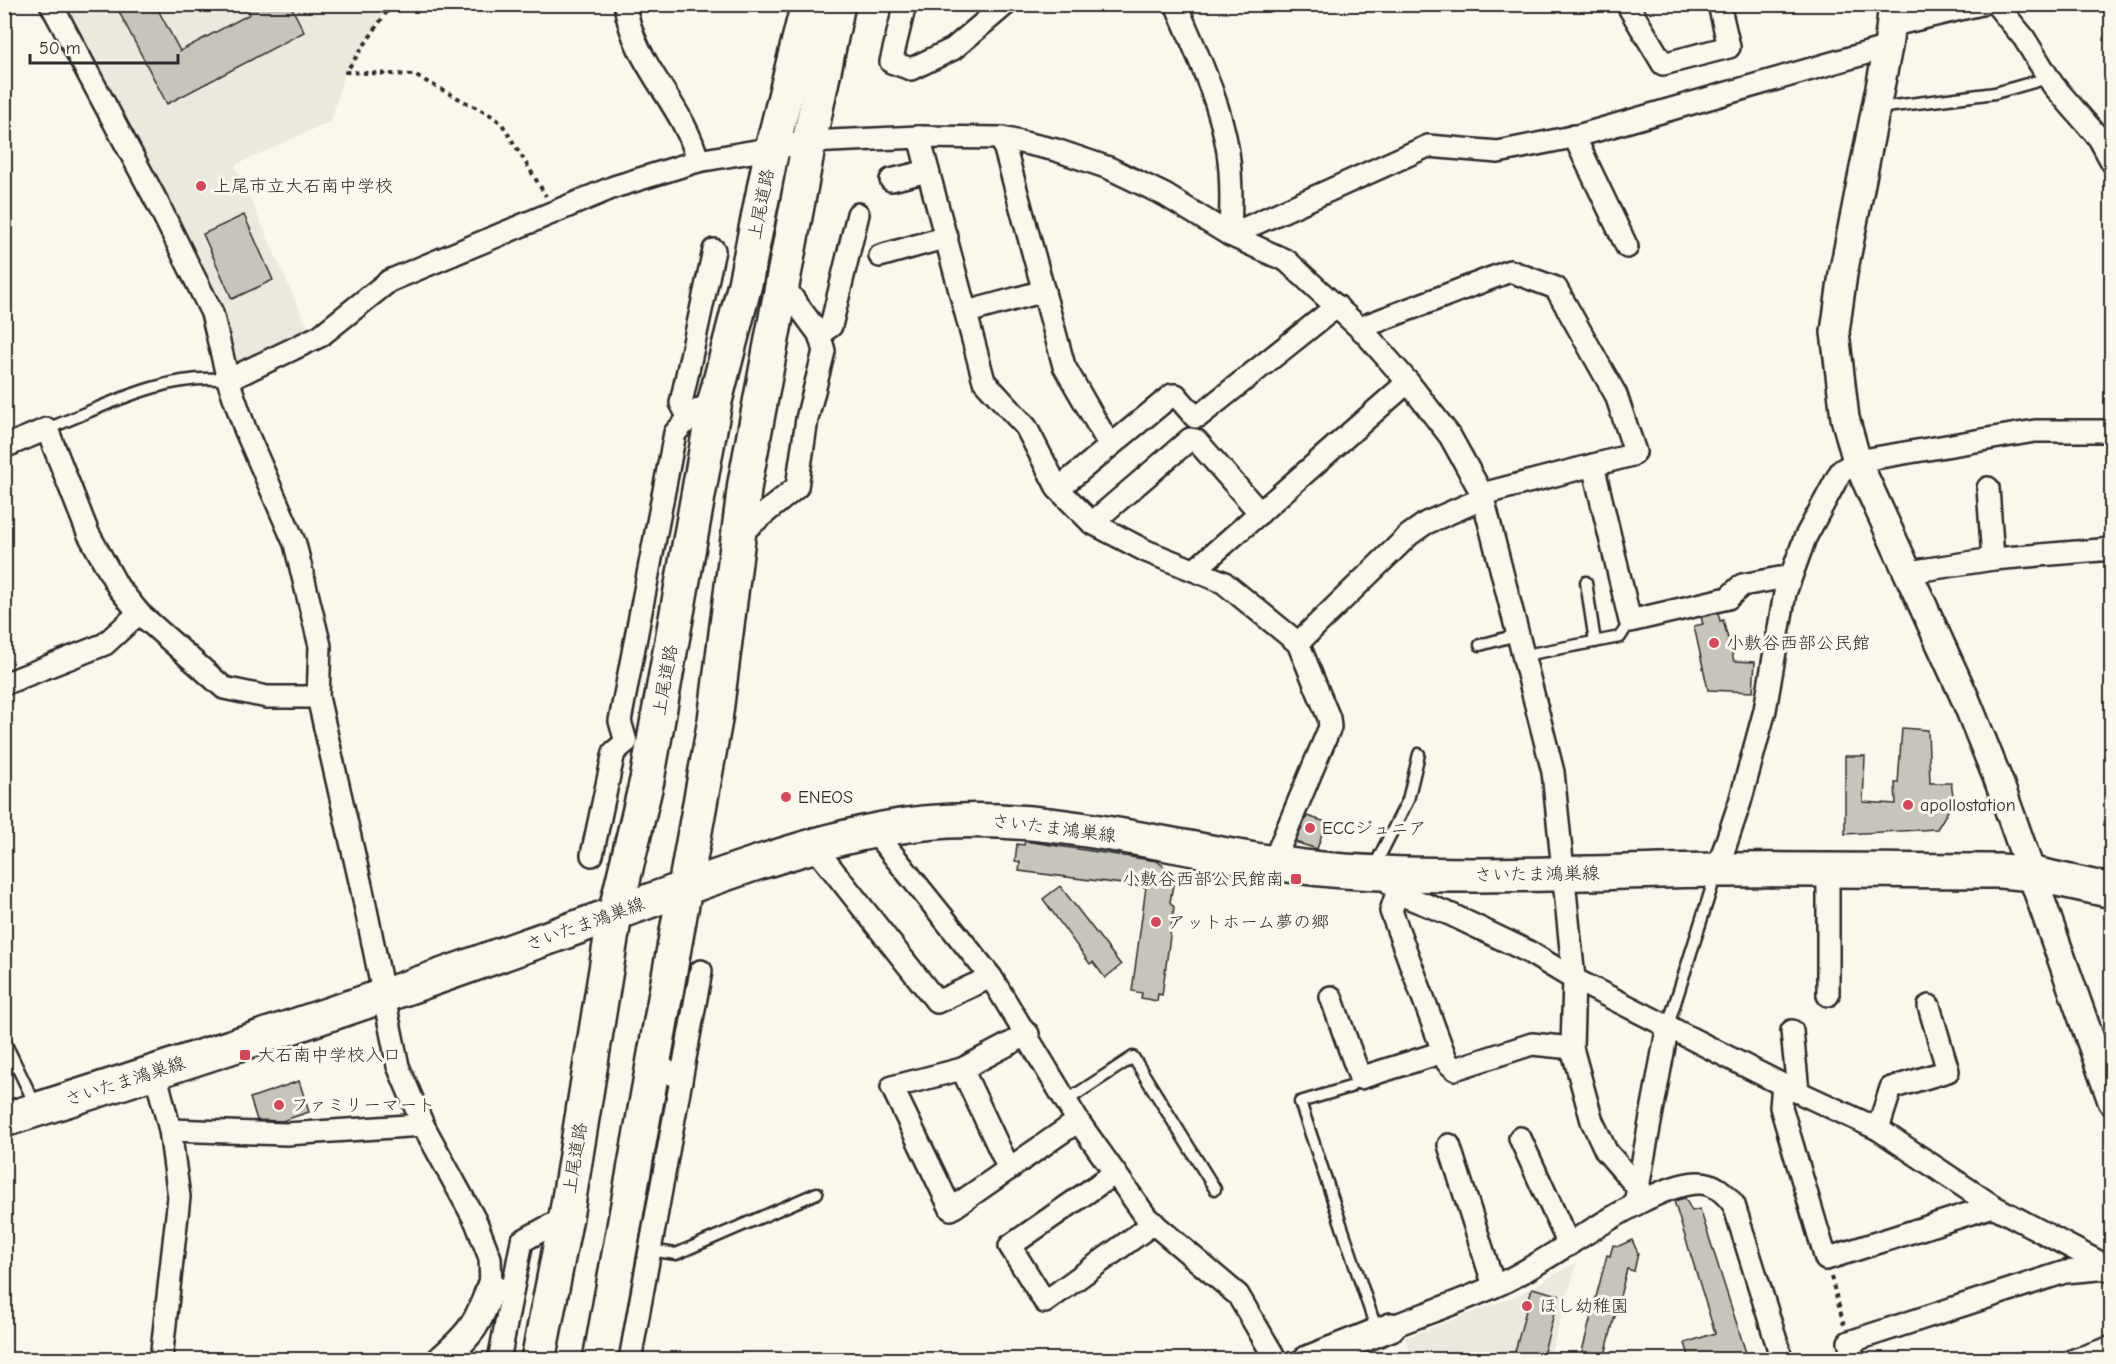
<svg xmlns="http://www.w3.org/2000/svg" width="2116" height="1364" viewBox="0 0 2116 1364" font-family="'Comic Neue','Klee One',sans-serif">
<rect width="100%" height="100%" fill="#fbf7ec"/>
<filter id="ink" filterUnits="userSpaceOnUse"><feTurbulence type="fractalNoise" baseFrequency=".0167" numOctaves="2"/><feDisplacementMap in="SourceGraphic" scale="12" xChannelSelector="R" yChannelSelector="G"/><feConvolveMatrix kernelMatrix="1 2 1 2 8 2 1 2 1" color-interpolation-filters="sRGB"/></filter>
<g filter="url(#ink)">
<g fill="#ebe8de">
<path d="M61 5H389L343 78 331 121 235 165 310 333 243 368 235 364 215 298Z"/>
<path d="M1577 1262 1549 1359H1413L1405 1338 1518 1295Z"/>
</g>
<g fill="#c7c4bc" stroke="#2b2b2b" stroke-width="1.5">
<path d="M115 4H155L180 51 250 14 245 4H290L304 32 167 104Z"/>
<path d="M244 215 273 280 232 299 203 234Z"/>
<path d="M1718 613 1720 621 1723 620 1734 661 1755 662 1753 692 1708 690 1694 626 1703 624 1701 617Z"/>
<path d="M1902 728 1928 730 1930 783H1951L1954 801 1937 829 1845 834V756H1865L1863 802 1896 804 1895 783H1898Z"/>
<path d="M1307 816 1326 822 1317 849 1295 842Z"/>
<path d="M1025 841 1157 861 1167 869 1173 885 1170 902 1174 907 1162 995 1158 994 1157 1001 1141 998 1142 993 1132 991 1146 887 1019 871 1020 862 1015 861 1017 844 1024 845Z"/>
<path d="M1060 886 1121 965 1105 978 1093 962 1090 964 1043 899Z"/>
<path d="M299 1081 309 1112 282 1121 257 1120 250 1098Z"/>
<path d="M1685 1198 1692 1211 1700 1209 1748 1359H1690L1685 1343 1715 1333 1674 1201Z"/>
<path d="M1632 1240 1638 1253 1634 1271 1627 1269 1604 1359H1580L1607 1255 1610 1256 1613 1245 1619 1246Z"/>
<path d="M1532 1288 1559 1295 1542 1359H1513Z"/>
</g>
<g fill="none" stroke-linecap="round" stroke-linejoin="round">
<g stroke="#2b2b2b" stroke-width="15">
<g id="service">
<path d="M1878 108 1995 93 2048 78"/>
<path d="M47 429C103 407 166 372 228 380"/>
<path d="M1586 582 1595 642"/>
<path d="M1480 645 1520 634"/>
<path d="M1525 655 1620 637 1630 621"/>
<path d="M1373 869 1408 800 1419 754"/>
<path d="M1668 1025 1716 874"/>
<path d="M4 1040 36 1106"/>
<path d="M1350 1087 1300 1102 1377 1331"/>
<path d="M1066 1101 1133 1057 1215 1189"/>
<path d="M650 1250 676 1254 817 1193"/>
</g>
</g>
<g stroke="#2b2b2b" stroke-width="26">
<g id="minor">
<path d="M51 4 158 204 212 313 228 380 245 429 295 544 320 646 318 697 362 890 398 1066 423 1125 476 1222 490 1258 491 1286 512 1292"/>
<path d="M625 4C633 65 684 104 698 161"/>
<path d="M905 4 891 62 911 69 953 49 1006 4"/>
<path d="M1176 4C1196 52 1220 101 1228 152 1232 180 1231 208 1230 235L1428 146 1498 152 1577 136 1888 47"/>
<path d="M1627 4 1663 64 1729 47 1719 4"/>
<path d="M1996 4 2024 38 2053 85 2099 138 2112 162"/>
<path d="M1889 26 1981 4"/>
<path d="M1574 136 1627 247"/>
<path d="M919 137 984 381 1026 427 1058 489 1092 523 1146 551 1223 582 1298 643 1329 718 1330 727 1273 863"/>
<path d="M1002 138 1064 366 1110 446"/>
<path d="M891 180 928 171"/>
<path d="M880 256 947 237"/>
<path d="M967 312 1044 291"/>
<path d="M1361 329 1370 324 1510 271 1556 288 1616 395 1635 452 1632 455 1482 494"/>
<path d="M819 334 831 326 858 214"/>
<path d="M228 380 320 336 389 281 614 187 698 161 809 142 919 137 1002 138 1056 150 1109 168 1165 195 1230 235 1287 261 1365 333 1408 382 1450 436 1482 494 1553 772 1574 979 1572 1048 1592 1121 1606 1151 1638 1188"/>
<path d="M689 418 681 403 714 250"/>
<path d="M4 447 47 429 88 533 118 587 139 613 224 688 267 697H318"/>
<path d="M1593 465 1630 621 1728 598 1742 585 1791 576"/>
<path d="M1988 488 1993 559"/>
<path d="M1058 489 1172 395H1176L1195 417 1199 416 1337 306"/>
<path d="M1092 523 1190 439 1196 440 1260 513"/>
<path d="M737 536 797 487 807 419 824 351 819 334 782 284"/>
<path d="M1196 569 1408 382"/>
<path d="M1909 572 1993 559 2112 549"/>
<path d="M1298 643 1409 535 1426 523 1484 498"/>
<path d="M4 684 105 644 139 613"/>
<path d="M873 830 991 977 1078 1121 1147 1218 1238 1295 1276 1360"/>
<path d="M813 845 937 1002 991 977"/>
<path d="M592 855 614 752 626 742 620 721 675 433 695 412 715 401"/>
<path d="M1717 870 1740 802 1765 710 1785 593 1805 538 1841 471 1857 461 2035 431H2112"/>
<path d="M1828 871V995"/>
<path d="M1384 873 1397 893 1452 915 1527 951 1574 979 1783 1085 1878 1129 1993 1206 2112 1269"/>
<path d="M1397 893 1391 911 1447 1062 1455 1069 1532 1044 1572 1048"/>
<path d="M1331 997 1360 1078 1443 1052"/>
<path d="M1792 1031 1798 1091"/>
<path d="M1028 1034 962 1069 892 1087 951 1209 1078 1121"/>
<path d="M962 1069 1009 1169"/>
<path d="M155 1072 170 1130 179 1197 161 1360"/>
<path d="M681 1080 701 971"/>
<path d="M1783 1085 1781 1107 1826 1259 1993 1206"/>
<path d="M1878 1129 1891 1088 1948 1071 1929 1006"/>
<path d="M170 1130 287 1134 423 1125"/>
<path d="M1520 1138 1569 1245"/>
<path d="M1449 1145 1494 1286"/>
<path d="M1115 1173 1010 1246 1045 1302 1154 1223"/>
<path d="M1636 1198 1668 1025"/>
<path d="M1391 1327C1429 1312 1469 1299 1506 1281 1555 1258 1647 1185 1697 1183 1714 1182 1725 1193 1734 1205L1782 1360"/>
<path d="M499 1360 522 1241 566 1217"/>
<path d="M630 1360 681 1080 654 1062"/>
<path d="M1854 1360 1849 1342 2065 1272 2109 1268V1270"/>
<path d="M2074 1360 2112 1347"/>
</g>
</g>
<g stroke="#2b2b2b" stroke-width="32">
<g id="tertiary">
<path d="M1893 4 1888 47 1843 274 1835 332 1845 418 1857 461 1965 698 1999 782 2112 1101"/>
<path d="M441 1360C471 1334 479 1323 491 1286"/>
<path d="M1307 1360 1391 1327"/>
</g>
</g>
<g stroke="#2b2b2b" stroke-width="38">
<path id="primary" d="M4 1120C178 1065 351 1009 522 947 600 920 676 890 754 864 810 846 866 829 924 823 1062 809 1195 858 1332 870 1458 880 1586 872 1712 870 1808 869 1904 871 2000 871L2034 874 2112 891"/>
</g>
<g stroke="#2b2b2b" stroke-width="38">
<g id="trunk">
<path d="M538 1360 566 1217 615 914 647 780 715 401 745 284 772 149 808 4"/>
<path d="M600 1360 715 720 745 483 809 142 838 4"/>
</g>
</g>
<g stroke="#2b2b2b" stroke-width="4" stroke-dasharray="4.5 4.5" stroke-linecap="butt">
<path d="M392 4 346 72 414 75 494 117 502 124 546 196"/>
<path d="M1831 1277 1844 1325"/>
</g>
<use href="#service" stroke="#fbf7ec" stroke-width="10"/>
<use href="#minor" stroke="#fbf7ec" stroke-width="21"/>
<use href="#tertiary" stroke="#fbf7ec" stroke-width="27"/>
<use href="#primary" stroke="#fbf7ec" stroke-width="33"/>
<use href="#trunk" stroke="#fbf7ec" stroke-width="33"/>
</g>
</g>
<g fill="#d1495b" stroke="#fbf7ec" stroke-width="2">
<circle cx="201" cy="186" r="6"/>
<circle cx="1714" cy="643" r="6"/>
<circle cx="786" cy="797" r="6"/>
<circle cx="1908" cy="805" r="6"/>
<circle cx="1310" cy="828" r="6"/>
<rect x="1290" y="873" width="12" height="12" rx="3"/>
<circle cx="1156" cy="922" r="6"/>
<rect x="239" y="1049" width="12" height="12" rx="3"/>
<circle cx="279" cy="1105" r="6"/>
<circle cx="1527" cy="1306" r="6"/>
</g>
<g text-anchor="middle" stroke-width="6" stroke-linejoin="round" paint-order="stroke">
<g font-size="18" fill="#2b2b2b" stroke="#fbf7ec" text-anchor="start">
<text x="213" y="192">上尾市立大石南中学校</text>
<text x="1726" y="649">小敷谷西部公民館</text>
<text x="798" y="803">ENEOS</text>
<text x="1920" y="811">apollostation</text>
<text x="1322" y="834">ECCジュニア</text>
<text x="1284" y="885" text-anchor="end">小敷谷西部公民館南</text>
<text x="1168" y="928">アットホーム夢の郷</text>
<text x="257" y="1061">大石南中学校入口</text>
<text x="291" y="1111">ファミリーマート</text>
<text x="1539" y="1312">ほし幼稚園</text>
</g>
<g font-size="18" fill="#2b2b2b" stroke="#fbf7ec">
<text transform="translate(761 204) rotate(-79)" y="6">上尾道路</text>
<text transform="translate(665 680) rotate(-80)" y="6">上尾道路</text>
<text transform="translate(1054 828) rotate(7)" y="6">さいたま鴻巣線</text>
<text transform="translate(1537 874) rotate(-1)" y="6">さいたま鴻巣線</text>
<text transform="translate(585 924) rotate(-20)" y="6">さいたま鴻巣線</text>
<text transform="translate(125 1081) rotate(-18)" y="6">さいたま鴻巣線</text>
<text transform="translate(575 1158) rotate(-81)" y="6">上尾道路</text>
</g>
</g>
<rect width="2116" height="1364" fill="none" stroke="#fbf7ec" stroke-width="24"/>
<rect x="12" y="12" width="2092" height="1340" fill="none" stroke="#2b2b2b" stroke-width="2" filter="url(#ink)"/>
<path d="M30 54v9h148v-9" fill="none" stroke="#2b2b2b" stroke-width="3"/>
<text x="39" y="54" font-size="18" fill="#2b2b2b" stroke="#fbf7ec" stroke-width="4.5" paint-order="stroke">50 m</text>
</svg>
